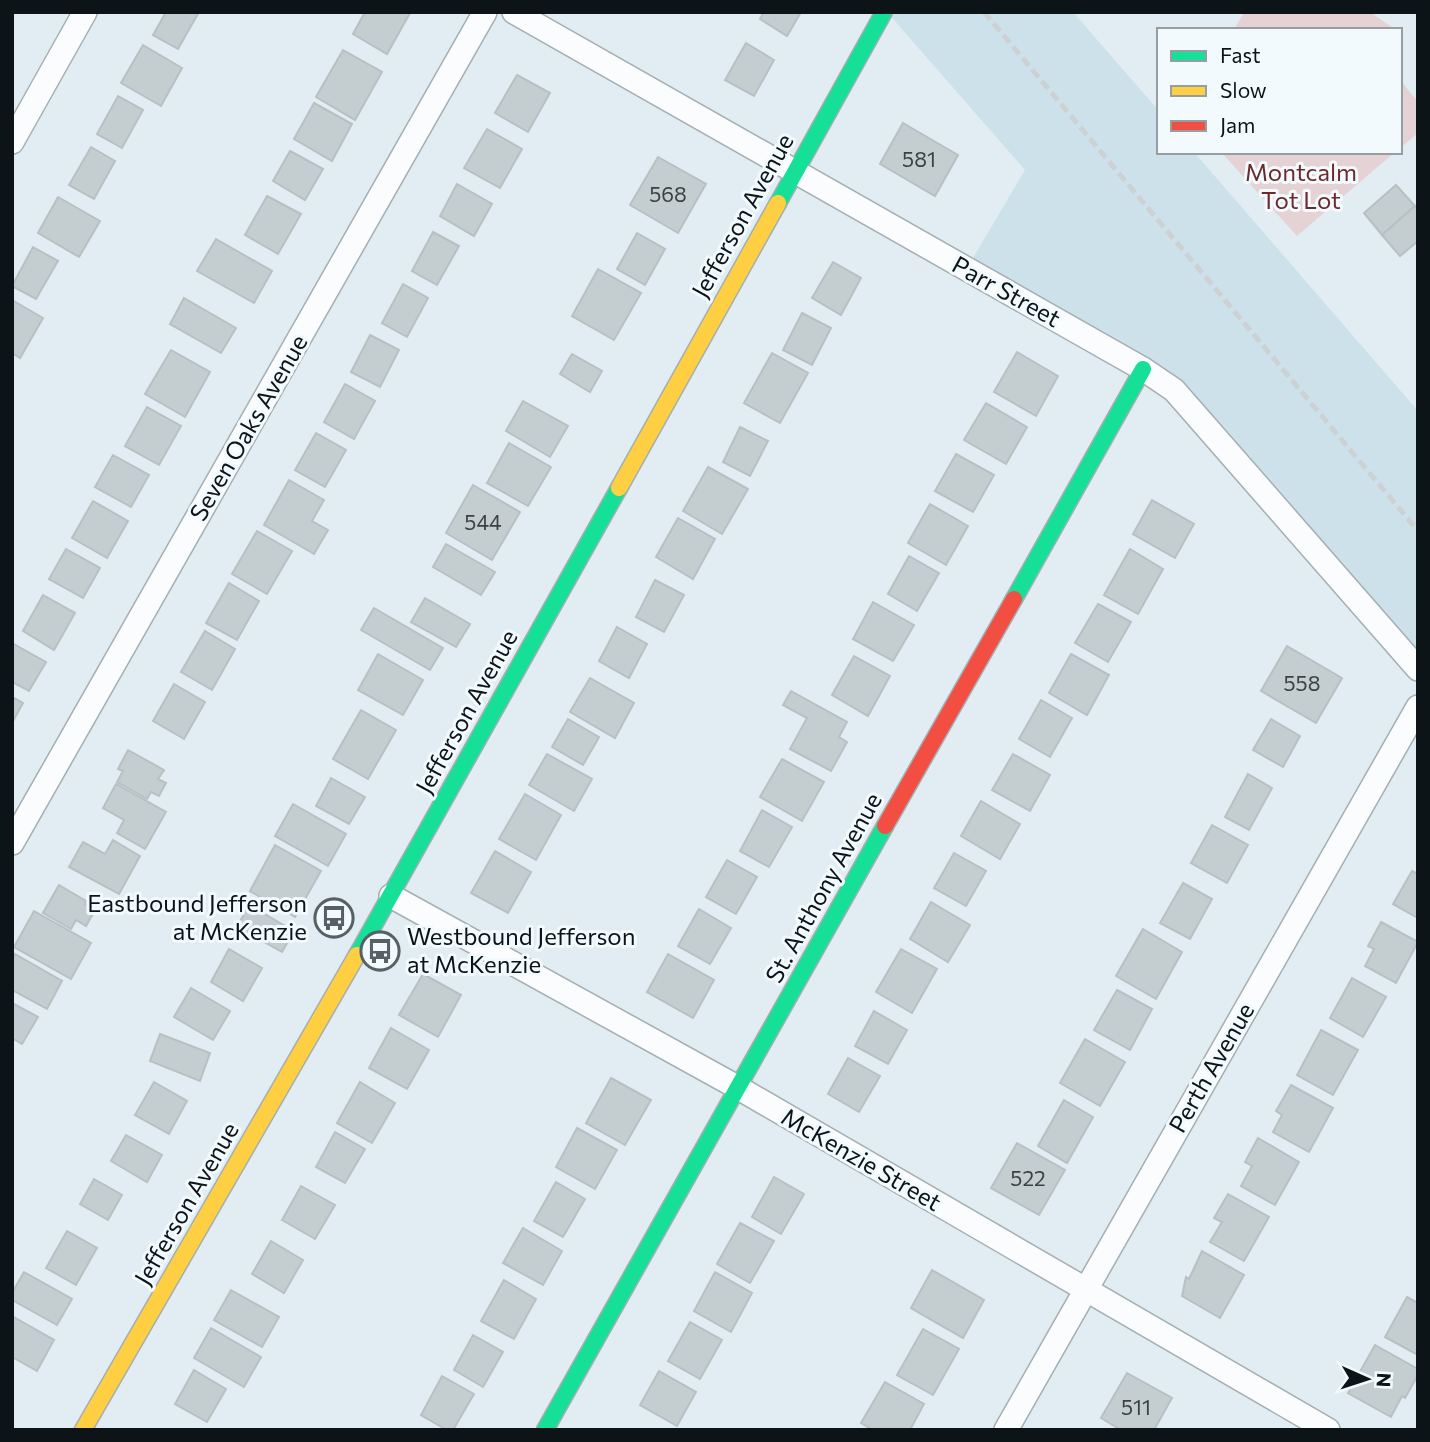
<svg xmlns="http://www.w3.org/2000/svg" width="1430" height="1442" viewBox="0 0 1430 1442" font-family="Commissioner,sans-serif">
<rect width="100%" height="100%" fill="#e1edf2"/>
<path fill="#cde1ea" d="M887 12H1073L1159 111V152H1194L1418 411V667L1187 394 966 270 1025 170Z"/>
<g fill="#e4d2d4">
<path d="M1244 12H1370L1396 30H1234Z"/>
<path d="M1400 80 1418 102V133L1400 148Z"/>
<path d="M1221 152H1395L1297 236Z"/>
</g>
<g fill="#c4cdd0" stroke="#b8c0c4" stroke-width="2">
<path d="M166 12H199L178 49 153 35Z"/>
<path d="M365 12 410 13 387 54 353 34Z"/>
<path d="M764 12H801L787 36 760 19Z"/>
<path d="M746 43 774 60 754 96 725 80Z"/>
<path d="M143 45 182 68 161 106 121 83Z"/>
<path d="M343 50 382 72 355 120 316 97Z"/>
<path d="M517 75 550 93 528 132 495 113Z"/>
<path d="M118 96 143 110 122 148 97 134Z"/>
<path d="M314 103 352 124 332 161 294 139Z"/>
<path d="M903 123 958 155 935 196 880 164Z"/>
<path d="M487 129 522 149 500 188 464 168Z"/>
<path d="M91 147 115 161 94 199 69 185Z"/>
<path d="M290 151 323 169 305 200 273 181Z"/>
<path d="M658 157 706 184 678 233 630 205Z"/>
<path d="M457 184 492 204 474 236 440 216Z"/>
<path d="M1396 185 1415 206 1382 235 1364 213Z"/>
<path d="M267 196 301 214 278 254 245 235Z"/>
<path d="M58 197 100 221 79 257 38 233Z"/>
<path d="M1415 206 1418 210V241L1400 256 1382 235Z"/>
<path d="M433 232 459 246 437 285 412 271Z"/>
<path d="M637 233 665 249 645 285 617 269Z"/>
<path d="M216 239 272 271 254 303 197 271Z"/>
<path d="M33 247 58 261 36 299 12 286Z"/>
<path d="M833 262 861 278 841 315 812 298Z"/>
<path d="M598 269 641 293 614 340 572 316Z"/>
<path d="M403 284 428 298 407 337 382 323Z"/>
<path d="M184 298 236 328 221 353 170 324Z"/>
<path d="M12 300 43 318 20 358 12 353Z"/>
<path d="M802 313 831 328 812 365 783 350Z"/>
<path d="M370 335 399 350 380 387 351 372Z"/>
<path d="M171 350 210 372 185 417 145 394Z"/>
<path d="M1017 352 1058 376 1036 416 994 392Z"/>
<path d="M772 353 808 373 780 423 744 403Z"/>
<path d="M572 354 602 371 590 392 560 374Z"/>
<path d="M345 384 375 401 354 439 324 422Z"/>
<path d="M523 401 568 426 550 457 506 431Z"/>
<path d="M986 403 1027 427 1006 464 964 440Z"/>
<path d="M147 407 181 426 159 465 125 446Z"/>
<path d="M740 427 768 441 750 476 723 462Z"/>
<path d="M316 433 346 450 325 487 295 470Z"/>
<path d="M509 443 551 467 528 506 487 483Z"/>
<path d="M956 454 994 475 973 512 935 491Z"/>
<path d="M113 455 149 475 131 507 95 487Z"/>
<path d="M708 467 748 489 722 534 683 511Z"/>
<path d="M289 480 324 500 312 521 328 530 314 554 264 525Z"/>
<path d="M473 485 520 512 492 560 446 533Z"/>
<path d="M1152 500 1194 524 1175 558 1133 534Z"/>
<path d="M93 501 128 521 107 558 72 538Z"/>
<path d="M930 504 968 526 946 565 908 543Z"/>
<path d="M678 518 715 539 693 579 656 557Z"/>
<path d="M257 531 292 551 267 594 232 574Z"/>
<path d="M446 544 495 572 481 595 433 567Z"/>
<path d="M66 549 100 568 83 598 49 579Z"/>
<path d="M1130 549 1163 569 1138 614 1104 595Z"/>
<path d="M909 556 939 573 917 611 888 594Z"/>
<path d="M655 580 684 595 664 632 636 617Z"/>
<path d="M229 583 259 601 237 640 206 623Z"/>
<path d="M43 595 75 613 54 650 23 631Z"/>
<path d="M425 598 470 624 456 647 411 622Z"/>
<path d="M873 602 914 625 893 661 853 639Z"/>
<path d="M1098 604 1131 622 1108 662 1075 643Z"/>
<path d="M374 608 443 648 430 670 361 630Z"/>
<path d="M617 627 647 644 629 678 599 661Z"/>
<path d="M205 631 235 649 212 690 181 672Z"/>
<path d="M12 643 46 662 29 691 12 682Z"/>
<path d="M1287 646 1342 678 1316 723 1261 691Z"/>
<path d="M378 654 423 680 403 715 358 690Z"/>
<path d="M1071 654 1109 675 1087 715 1049 693Z"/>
<path d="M854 656 890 676 868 716 832 695Z"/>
<path d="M590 678 634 703 615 738 570 712Z"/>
<path d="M174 684 205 702 184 739 153 721Z"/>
<path d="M791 691 847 722 839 737 847 742 831 771 790 749 807 718 783 705Z"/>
<path d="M12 697 23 703 12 723Z"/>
<path d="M1041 700 1072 718 1050 757 1019 739Z"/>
<path d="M361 710 396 730 368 779 333 759Z"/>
<path d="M568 719 599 737 583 765 552 747Z"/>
<path d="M1271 719 1300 736 1283 767 1253 750Z"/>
<path d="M128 750 164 770 158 779 166 783 159 796 151 792 147 799 117 782 123 771 118 769Z"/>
<path d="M547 754 592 779 574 811 529 785Z"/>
<path d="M1013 754 1050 775 1030 811 992 790Z"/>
<path d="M782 759 824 782 802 821 760 797Z"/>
<path d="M1248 774 1272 788 1249 830 1225 817Z"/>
<path d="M331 778 365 797 349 824 316 806Z"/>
<path d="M116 784 166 812 145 849 117 833 124 820 103 808Z"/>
<path d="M525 794 561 815 536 860 499 839Z"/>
<path d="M981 801 1020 824 1000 859 961 836Z"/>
<path d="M293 804 346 834 328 866 275 836Z"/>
<path d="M762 810 792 827 769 867 740 851Z"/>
<path d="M1212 825 1248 845 1227 883 1191 863Z"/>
<path d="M113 840 140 856 119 894 69 867 83 842 105 854Z"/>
<path d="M275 845 321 871 295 917 250 891Z"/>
<path d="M495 851 531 872 508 913 471 893Z"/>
<path d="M954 853 986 871 966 906 934 888Z"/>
<path d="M727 860 757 877 736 914 706 897Z"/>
<path d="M1412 871 1418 874V918L1393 904Z"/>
<path d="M1183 883 1212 899 1190 939 1160 923Z"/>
<path d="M59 885 86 901 85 904 95 910 86 926 76 920 71 929 43 913Z"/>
<path d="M931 902 970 925 948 962 910 939Z"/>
<path d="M249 905 294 931 282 952 237 927Z"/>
<path d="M699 909 731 928 710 964 678 946Z"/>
<path d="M34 911 91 943 71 979 14 947Z"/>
<path d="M1381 922 1418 942 1396 983 1365 966 1374 949 1368 946Z"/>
<path d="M1143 929 1182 952 1156 999 1116 976Z"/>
<path d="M229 949 262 968 243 1001 211 982Z"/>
<path d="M901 949 937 969 912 1013 876 992Z"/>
<path d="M15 954 62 981 47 1009 12 990V960Z"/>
<path d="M668 954 714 980 693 1018 647 992Z"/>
<path d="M423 974 461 995 438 1037 399 1015Z"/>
<path d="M1352 978 1386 997 1363 1037 1330 1018Z"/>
<path d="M191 988 230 1011 213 1040 174 1017Z"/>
<path d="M1117 990 1152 1009 1130 1050 1094 1030Z"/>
<path d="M12 1003 38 1017 22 1044 12 1038Z"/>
<path d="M874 1011 907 1030 888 1064 855 1046Z"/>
<path d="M391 1028 429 1050 407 1089 369 1068Z"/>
<path d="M1321 1030 1358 1050 1333 1095 1297 1075Z"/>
<path d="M160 1034 210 1053 200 1081 150 1061Z"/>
<path d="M1085 1039 1125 1062 1100 1106 1060 1083Z"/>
<path d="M848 1058 880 1076 859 1112 828 1094Z"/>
<path d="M611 1078 651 1100 625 1145 586 1123Z"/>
<path d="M154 1082 187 1101 169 1134 135 1115Z"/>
<path d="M360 1082 395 1103 372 1143 337 1123Z"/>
<path d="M1291 1085 1333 1108 1309 1152 1273 1132 1282 1115 1276 1111Z"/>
<path d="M1064 1100 1093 1117 1067 1163 1038 1146Z"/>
<path d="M577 1128 617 1150 595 1189 556 1167Z"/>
<path d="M335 1132 365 1149 345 1183 316 1167Z"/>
<path d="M126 1135 162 1155 147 1182 111 1161Z"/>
<path d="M1258 1138 1299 1162 1275 1205 1241 1186 1252 1166 1245 1162Z"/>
<path d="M1017 1143 1065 1170 1039 1215 991 1188Z"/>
<path d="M774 1177 804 1194 781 1234 752 1217Z"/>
<path d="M94 1179 122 1195 108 1220 80 1204Z"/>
<path d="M556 1182 585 1199 563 1237 534 1221Z"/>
<path d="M301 1186 335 1205 315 1239 282 1220Z"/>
<path d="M1228 1194 1269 1217 1244 1261 1210 1242 1222 1222 1214 1218Z"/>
<path d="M740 1223 774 1241 750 1283 717 1264Z"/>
<path d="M523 1228 562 1251 543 1285 503 1263Z"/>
<path d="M67 1231 97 1248 76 1285 46 1268Z"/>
<path d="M271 1241 303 1260 284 1293 252 1274Z"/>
<path d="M1202 1251 1244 1275 1220 1318 1182 1296 1186 1277 1189 1279Z"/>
<path d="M932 1270 984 1300 963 1338 911 1308Z"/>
<path d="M24 1272 72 1299 57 1325 12 1300V1293Z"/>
<path d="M715 1272 752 1293 731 1332 694 1311Z"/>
<path d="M504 1280 536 1299 514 1339 481 1321Z"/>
<path d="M231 1290 279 1317 262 1347 214 1320Z"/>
<path d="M1407 1297 1418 1303V1355L1385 1337Z"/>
<path d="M12 1316 54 1340 37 1371 12 1357Z"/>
<path d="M690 1322 722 1340 700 1379 668 1361Z"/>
<path d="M211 1328 261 1357 244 1387 194 1358Z"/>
<path d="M923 1329 959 1349 933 1395 897 1375Z"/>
<path d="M473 1335 503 1352 483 1387 454 1370Z"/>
<path d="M1375 1345 1418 1369V1375L1405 1398 1402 1396 1391 1417 1348 1393Z"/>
<path d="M194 1370 226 1389 207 1422 175 1404Z"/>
<path d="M659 1371 696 1392 677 1426 640 1405Z"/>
<path d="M1127 1373 1172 1398 1154 1430H1121L1101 1418Z"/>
<path d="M442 1376 474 1394 453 1430H447L421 1415Z"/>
<path d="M885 1382 924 1404 910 1430H873L861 1423Z"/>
</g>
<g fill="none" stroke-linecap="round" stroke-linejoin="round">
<g stroke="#a5aeb2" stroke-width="26">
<g id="street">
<path d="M514 12 1143 369 1174 390 1418 669"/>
<path d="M12 142 85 12"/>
<path d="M12 843 485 12"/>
<path d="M391 896 737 1087 1328 1430"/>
<path d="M1006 1430 1418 707"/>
</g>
</g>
<g stroke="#a5aeb2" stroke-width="19">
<g id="fast">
<path d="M778 203 884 12"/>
<path d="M1014 599 1143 369"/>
<path d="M357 955 619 488"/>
<path d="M545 1430 885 826"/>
</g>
</g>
<g stroke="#a5aeb2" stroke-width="19">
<g id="slow">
<path d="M619 488 778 203"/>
<path d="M83 1430 357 955"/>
</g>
</g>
<g stroke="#a5aeb2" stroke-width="19">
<path id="jam" d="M885 826 1014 599"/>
</g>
<use href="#street" stroke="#fafcfd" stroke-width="23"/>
<use href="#fast" stroke="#16e098" stroke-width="16"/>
<use href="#slow" stroke="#ffcf43" stroke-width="16"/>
<use href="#jam" stroke="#f24e42" stroke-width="16"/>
<path stroke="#cdd1d3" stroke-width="5" stroke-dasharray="10 5" stroke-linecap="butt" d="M984 12 1418 531"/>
</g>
<defs>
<g id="bus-ring" transform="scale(2.0125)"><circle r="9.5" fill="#f2fafe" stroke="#576064" stroke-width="1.5"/><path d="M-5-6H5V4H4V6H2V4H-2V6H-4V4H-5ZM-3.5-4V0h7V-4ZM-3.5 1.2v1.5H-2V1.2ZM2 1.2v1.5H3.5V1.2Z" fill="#576064"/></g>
</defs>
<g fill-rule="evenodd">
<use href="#bus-ring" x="334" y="918"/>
<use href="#bus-ring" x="380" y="951"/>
</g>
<g text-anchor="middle" stroke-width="6" stroke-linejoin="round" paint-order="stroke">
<g font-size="21" fill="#3b4245">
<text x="919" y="167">581</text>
<text x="668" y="202">568</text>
<text x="483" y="530">544</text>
<text x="1302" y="691">558</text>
<text x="1028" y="1186">522</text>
<text x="1136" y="1415">511</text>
</g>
<g font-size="24" fill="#6d2a2d" stroke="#f2fafe">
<text x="1301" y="181">Montcalm<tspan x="1301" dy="28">Tot Lot</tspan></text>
</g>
<g font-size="24" fill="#0d1417" stroke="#f2fafe">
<text transform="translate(743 216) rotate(-61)" y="8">Jefferson Avenue</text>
<text transform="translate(1006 292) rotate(29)" y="8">Parr Street</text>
<text transform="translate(249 428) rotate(-60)" y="8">Seven Oaks Avenue</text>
<text transform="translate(467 712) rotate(-61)" y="8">Jefferson Avenue</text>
<text transform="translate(824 888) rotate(-61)" y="8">St. Anthony Avenue</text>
<text transform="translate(1212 1068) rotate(-60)" y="8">Perth Avenue</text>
<text transform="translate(861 1160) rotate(30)" y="8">McKenzie Street</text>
<text transform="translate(187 1204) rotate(-60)" y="8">Jefferson Avenue</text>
</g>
<g font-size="24" fill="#0d1417" stroke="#f2fafe" text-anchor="end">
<text x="307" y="912">Eastbound Jefferson<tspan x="307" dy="28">at McKenzie</tspan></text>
<text x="407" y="945" text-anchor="start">Westbound Jefferson<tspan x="407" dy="28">at McKenzie</tspan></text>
</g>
</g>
<rect width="1430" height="1442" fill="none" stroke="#0d1417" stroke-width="28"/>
<rect x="1157" y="28" width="245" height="126" fill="#f2fafe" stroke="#969ea2" stroke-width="2"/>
<rect x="1171" y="51" width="35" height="10" fill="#16e098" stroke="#969ea2" stroke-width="2"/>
<text x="1220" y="63" font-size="21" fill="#0d1417">Fast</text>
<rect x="1171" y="86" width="35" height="10" fill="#ffcf43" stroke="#969ea2" stroke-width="2"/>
<text x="1220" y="98" font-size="21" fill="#0d1417">Slow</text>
<rect x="1171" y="121" width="35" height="10" fill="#f24e42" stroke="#969ea2" stroke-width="2"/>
<text x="1220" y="133" font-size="21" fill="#0d1417">Jam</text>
<g transform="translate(1367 1379) rotate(93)" stroke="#f2fafe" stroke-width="5" paint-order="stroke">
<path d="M0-5L12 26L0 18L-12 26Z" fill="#0d1417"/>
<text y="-10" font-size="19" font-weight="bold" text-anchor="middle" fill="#0d1417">N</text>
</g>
</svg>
